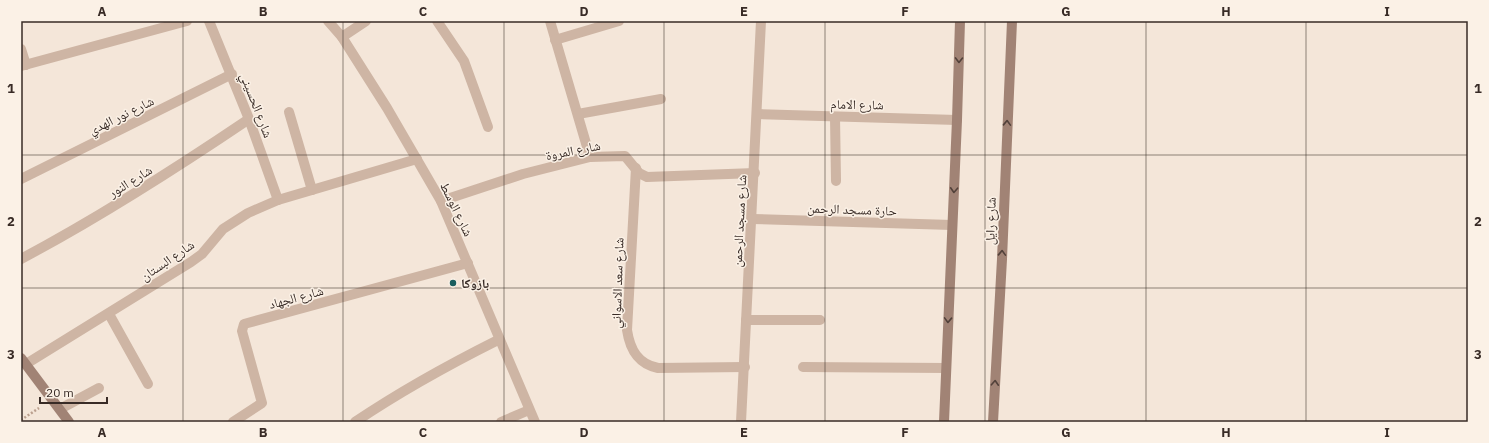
<svg xmlns="http://www.w3.org/2000/svg" width="1489" height="443" viewBox="0 0 1489 443" font-family="'IBM Plex Sans','Noto Naskh Arabic',sans-serif">
<rect width="100%" height="100%" fill="#f4e6d9"/>
<g fill="none" stroke-linecap="round" stroke-linejoin="round">
<path stroke="#ba9f8e" stroke-width="2.5" stroke-dasharray="2 2" stroke-linecap="butt" d="M21 420 39 408"/>
<g stroke="#ceb5a4" stroke-width="10">
<path d="M209 21 249 119 278 200"/>
<path d="M328 21 342 37 387 108 441 201 535 422"/>
<path d="M437 21 464 61 488 127"/>
<path d="M550 21 590 157"/>
<path d="M342 37 366 21"/>
<path d="M555 40 619 21"/>
<path d="M21 49 26 65"/>
<path d="M21 66 187 21"/>
<path d="M289 112 312 190"/>
<path d="M578 114 661 99"/>
<path d="M757 114 957 120"/>
<path d="M835 117 836 181"/>
<path d="M636 168 627 330C630 350 638 364 658 368L745 367"/>
<path d="M21 179 232 74"/>
<path d="M441 201 523 174 590 157 625 156 639 173 647 177 755 173"/>
<path d="M752 219 952 225"/>
<path d="M21 259C100 217 175 169 249 119"/>
<path d="M109 314 148 384"/>
<path d="M746 320H820"/>
<path d="M26 364 191 262 202 254 223 229 248 213 278 200 417 159"/>
<path d="M803 367 946 368"/>
<path d="M60 409 99 388"/>
<path d="M233 422 262 403 242 331 244 324 468 263"/>
<path d="M355 422C401 391 448 365 498 340"/>
<path d="M501 422 529 410"/>
<path d="M741 422 761 21"/>
</g>
<g stroke="#a18375" stroke-width="10">
<path d="M21 358 69 422"/>
<path d="M944 422 957 120 960 21"/>
<path d="M993 422 1002 259 1012 21"/>
</g>
</g>
<defs><path id="oneway-chevron" d="M-2-3.5L2.5 0L-2 3.5" fill="none" stroke-width="1.6" stroke-linecap="round" stroke-linejoin="round"/></defs>
<g stroke="#52413a">
<use href="#oneway-chevron" transform="translate(959 60) rotate(91)"/>
<use href="#oneway-chevron" transform="translate(1007 123) rotate(-88)"/>
<use href="#oneway-chevron" transform="translate(954 190) rotate(93)"/>
<use href="#oneway-chevron" transform="translate(1002 253) rotate(-88)"/>
<use href="#oneway-chevron" transform="translate(948 320) rotate(92)"/>
<use href="#oneway-chevron" transform="translate(995 383) rotate(-87)"/>
</g>
<path fill="none" stroke="#382b26" stroke-width="1" stroke-opacity="0.55" d="M183 21V422M343 21V422M504 21V422M664 21V422M825 21V422M985 21V422M1146 21V422M1306 21V422M21 155H1468M21 288H1468"/>
<circle fill="#185d5e" stroke="#fbf1e6" stroke-width="1.5" cx="453" cy="283" r="4"/>
<g text-anchor="middle" stroke-width="3" stroke-linejoin="round" paint-order="stroke">
<g font-size="13" fill="#382b26" stroke="#fbf1e6">
<text transform="translate(857 104) rotate(1)" y="5">شارع الامام</text>
<text transform="translate(257 105) rotate(69)" y="5">شارع الحسيني</text>
<text transform="translate(121 115) rotate(-26)" y="5">شارع نور الهدي</text>
<text transform="translate(573 150) rotate(-11)" y="5">شارع المروة</text>
<text transform="translate(130 181) rotate(-32)" y="5">شارع النور</text>
<text transform="translate(457 209) rotate(64)" y="5">شارع الوسط</text>
<text transform="translate(852 209) rotate(2)" y="5">حارة مسجد الرحمن</text>
<text transform="translate(739 221) rotate(-87)" y="5">شارع مسجد الرحمن</text>
<text transform="translate(990 221) rotate(-88)" y="5">شارع رايل</text>
<text transform="translate(167 260) rotate(-34)" y="5">شارع البستان</text>
<text transform="translate(617 283) rotate(-88)" y="5">شارع سعد الاسواني</text>
<text transform="translate(296 297) rotate(-15)" y="5">شارع الجهاد</text>
</g>
<g font-size="13" font-weight="bold" fill="#382b26" stroke="#fbf1e6" text-anchor="start">
<text x="461" y="288">بازوكا</text>
</g>
</g>
<rect width="1489" height="443" fill="none" stroke="#fbf1e6" stroke-width="44"/>
<path d="M40 397v6h67v-6" fill="none" stroke="#382b26" stroke-width="2"/>
<text x="46" y="397" font-size="12" fill="#382b26" stroke="#fbf1e6" stroke-width="3" paint-order="stroke">20 m</text>
<rect x="22" y="22" width="1445" height="399" fill="none" stroke="#382b26" stroke-width="1.5"/>
<g font-size="13" text-anchor="middle" font-weight="bold" fill="#382b26">
<text x="102" y="16">A</text>
<text x="263" y="16">B</text>
<text x="423" y="16">C</text>
<text x="584" y="16">D</text>
<text x="744" y="16">E</text>
<text x="905" y="16">F</text>
<text x="1066" y="16">G</text>
<text x="1226" y="16">H</text>
<text x="1387" y="16">I</text>
<text x="11" y="93">1</text>
<text x="1478" y="93">1</text>
<text x="11" y="226">2</text>
<text x="1478" y="226">2</text>
<text x="11" y="359">3</text>
<text x="1478" y="359">3</text>
<text x="102" y="437">A</text>
<text x="263" y="437">B</text>
<text x="423" y="437">C</text>
<text x="584" y="437">D</text>
<text x="744" y="437">E</text>
<text x="905" y="437">F</text>
<text x="1066" y="437">G</text>
<text x="1226" y="437">H</text>
<text x="1387" y="437">I</text>
</g>
</svg>
